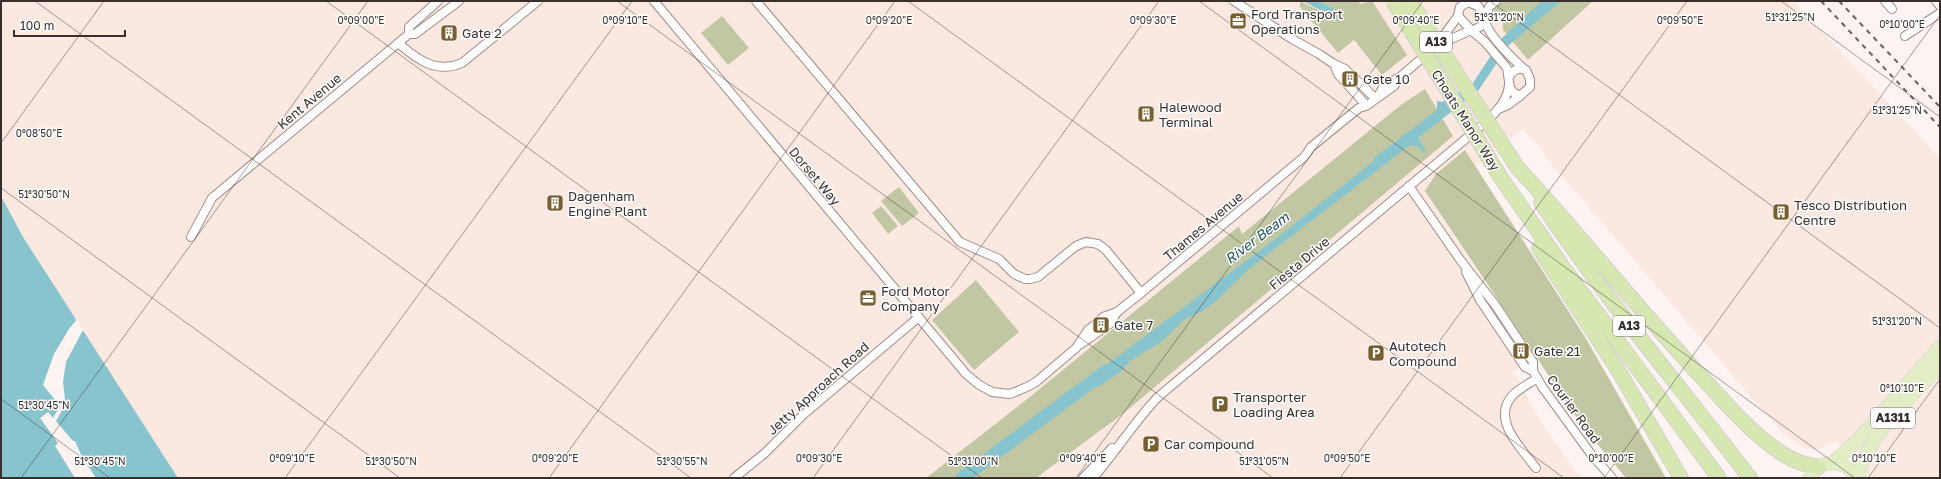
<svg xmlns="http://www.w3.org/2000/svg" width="1941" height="479" viewBox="0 0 1941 479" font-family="'Golos Text',sans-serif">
<rect width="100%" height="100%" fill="#fdf4f1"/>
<path fill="#fbe8e1" d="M1 1H1502L1493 10 1528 60 1593 1H1793L1940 158V478H1871L1836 442 1817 449H1806L1783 434 1583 200 1552 165 1538 145 1522 129 1477 166 1480 172 1476 177 1463 191 1437 210 1534 358 1514 371 1540 421 1580 478H1036L1453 136 1425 89 1402 104 1242 234 1239 226 1031 396 926 478H178L23 237 1 196Z"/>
<g fill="#c2c7a3">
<path d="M1300 1 1337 19 1340 13 1319 1H1358L1360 4 1372 1 1407 55 1382 75 1354 40 1338 53 1300 7Z"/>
<path d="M1502 1H1593L1528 60 1503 30V21L1493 10Z"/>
<path d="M722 16 749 48 728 65 701 33Z"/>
<path d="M1425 89 1453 136 1124 413 1036 478H926L1031 396 1239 226 1242 234 1402 104Z"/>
<path d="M1465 150 1585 337 1666 478H1626L1583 427 1425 191 1436 174Z"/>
<path d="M899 187 919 213 902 226 881 201Z"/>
<path d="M881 206 898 226 888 234 872 213Z"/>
<path d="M976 280 1019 332 974 370 932 320Z"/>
</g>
<g fill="#88c4ce">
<path d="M1303 1H1319L1341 13 1337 19Z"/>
<path d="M1542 1H1561L1509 45 1478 91 1418 138 1426 151 1423 153 1417 146 1410 145 1249 269 1216 301 1204 310 1184 320 1162 341 1130 361 1120 372 1098 387 1090 377 1278 237 1374 161V158L1437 110V101L1442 102 1473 83 1503 37Z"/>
<path d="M1 196 23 237 178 478H1Z"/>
</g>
<path fill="#fdf4f1" d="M77 319 83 330 66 362 63 382 66 408 63 409 56 421 73 441H75L82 457 96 478H75L55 446 58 443 40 418 48 412 53 418 60 406 43 385 54 354 69 329Z"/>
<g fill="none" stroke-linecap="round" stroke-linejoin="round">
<path stroke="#88c4ce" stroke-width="13" d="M962 478 1106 371"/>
<g stroke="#a18c85" stroke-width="10">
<g id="minor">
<path d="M654 1 966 374 978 384 992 392 1010 394 1027 387 1036 382 1076 348 1088 330 1097 323 1103 317 1117 312 1141 293 1286 172 1304 157 1311 147 1359 108 1366 106 1394 86 1399 78 1437 45 1458 16"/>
<path d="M756 1 960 242 999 259 1014 274 1025 279H1030L1038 277 1076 246 1086 242 1098 244 1106 250 1141 293"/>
<path d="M1234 1 1292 39 1319 54 1334 64 1345 69 1375 98"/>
<path d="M1885 1 1892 9"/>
<path d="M1936 1 1940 6"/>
<path d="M1468 2 1478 6 1485 18 1483 25 1472 31 1458 16 1460 7Z"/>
<path d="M1485 18 1489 7 1496 1"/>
<path d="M1485 21C1489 37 1513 59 1525 70"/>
<path d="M1472 31 1485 42 1507 68 1510 88 1515 94 1521 95 1530 87V79L1526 70C1518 67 1513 70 1509 77"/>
<path d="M409 34V27L438 1"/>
<path d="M1905 36 1940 13"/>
<path d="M398 43C418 60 436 74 462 63L538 1"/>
<path d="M1438 45 1471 30"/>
<path d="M1334 64 1338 74 1366 105"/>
<path d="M1379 95C1383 85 1389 81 1399 78"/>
<path d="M1498 109 1508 105 1521 95"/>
<path d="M1409 186 1461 261 1496 306 1533 362V371L1543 388 1591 454 1612 478"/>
<path d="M191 237 212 198 409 34H415L459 1"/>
<path d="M1466 272 1480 300 1525 367 1533 371"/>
<path d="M1081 344 1111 323 1117 312"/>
<path d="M1536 468C1522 449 1491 420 1512 396 1518 389 1529 384 1537 378"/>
<path d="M734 478 765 453 804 414 919 317"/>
<path d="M1083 478 1112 448"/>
<path d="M1093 478C1116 452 1134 422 1158 397L1462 142C1479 127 1507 109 1509 85"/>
</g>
</g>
<g stroke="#d3d1d1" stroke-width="14">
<g id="primary">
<path d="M1832 463 1858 440 1940 347"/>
<path d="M1810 478C1820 457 1846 460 1858 478"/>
<path d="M1858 478C1864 439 1914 394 1940 365"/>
</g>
</g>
<g stroke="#d3d1d1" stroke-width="16">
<g id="trunk">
<path d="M1517 167C1579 234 1635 305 1697 372 1722 399 1747 429 1777 450 1789 459 1804 465 1819 467"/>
<path d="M1501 178 1565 270 1719 478"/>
<path d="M1541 202C1605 299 1680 386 1750 478"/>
<path d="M1539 248 1618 370 1681 478"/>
</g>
</g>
<use href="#minor" stroke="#fff" stroke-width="8"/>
<use href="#primary" stroke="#e0edc5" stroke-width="13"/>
<use href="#trunk" stroke="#d6e7b2" stroke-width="14"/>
<g stroke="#6b625f" stroke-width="2" stroke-dasharray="5 5" stroke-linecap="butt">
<path d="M1821 1 1940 127"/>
<path d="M1839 1 1940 107"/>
</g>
<g stroke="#d3d1d1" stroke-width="16" stroke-linecap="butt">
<g id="trunk-bridge">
<path d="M1393 1 1501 178"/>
<path d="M1410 1 1517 167"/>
</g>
</g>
<use href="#trunk-bridge" stroke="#d6e7b2" stroke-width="14"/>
</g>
<path fill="none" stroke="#39302d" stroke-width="1" stroke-opacity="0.45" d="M35 1 691 478M326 1 982 478M617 1 1273 478M908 1 1564 478M1199 1 1855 478M1490 1 1940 328M1781 1 1940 117M1 143 104 1M1 188 400 478M1 399 110 478M21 478 368 1M285 478 632 1M549 478 895 1M813 478 1159 1M1076 478 1423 1M1340 478 1687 1M1604 478 1940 15M1868 478 1940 379"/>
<defs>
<g id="office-square" transform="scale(0.9)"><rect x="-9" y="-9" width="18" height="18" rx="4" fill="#775f2f" stroke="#fff"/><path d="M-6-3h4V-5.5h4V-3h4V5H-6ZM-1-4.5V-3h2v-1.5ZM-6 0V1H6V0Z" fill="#fff"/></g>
<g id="building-square" transform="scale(0.9)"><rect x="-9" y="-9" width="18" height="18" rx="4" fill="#775f2f" stroke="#fff"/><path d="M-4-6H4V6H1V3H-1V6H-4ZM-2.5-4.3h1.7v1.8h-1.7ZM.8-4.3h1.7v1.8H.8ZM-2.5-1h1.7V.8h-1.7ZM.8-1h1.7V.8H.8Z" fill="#fff"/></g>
<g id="parking-square" transform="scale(0.9)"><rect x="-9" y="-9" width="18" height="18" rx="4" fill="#775f2f" stroke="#fff"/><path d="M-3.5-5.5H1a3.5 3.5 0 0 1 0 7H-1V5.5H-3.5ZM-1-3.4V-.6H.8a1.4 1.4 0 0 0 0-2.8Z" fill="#fff"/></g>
</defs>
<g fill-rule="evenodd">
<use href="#office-square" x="1238" y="21"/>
<use href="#building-square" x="449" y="33"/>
<use href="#building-square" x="1350" y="79"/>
<use href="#building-square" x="1146" y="114"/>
<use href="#building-square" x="555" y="203"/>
<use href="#building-square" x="1781" y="212"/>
<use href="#office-square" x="868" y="298"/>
<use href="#building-square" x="1101" y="325"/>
<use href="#building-square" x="1521" y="351"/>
<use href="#parking-square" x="1376" y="353"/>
<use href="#parking-square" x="1220" y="404"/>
<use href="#parking-square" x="1151" y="444"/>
</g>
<g text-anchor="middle" stroke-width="3" stroke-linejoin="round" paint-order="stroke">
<g fill="#fff" stroke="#746e6c" stroke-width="1">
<rect x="1420" y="32" width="32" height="20" rx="3"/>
<rect x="1613" y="316" width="32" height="20" rx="3"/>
<rect x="1871" y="408" width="44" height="20" rx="3"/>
</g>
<g font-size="12" font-weight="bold" fill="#39302d">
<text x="1436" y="46">A13</text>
<text x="1629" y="330">A13</text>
<text x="1893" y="422">A1311</text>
</g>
<g font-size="13" fill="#39302d" stroke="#fff" text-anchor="start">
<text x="1251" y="19">Ford Transport<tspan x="1251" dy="15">Operations</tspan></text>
<text x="462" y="38">Gate 2</text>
<text x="1363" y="84">Gate 10</text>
<text x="1159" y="112">Halewood<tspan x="1159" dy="15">Terminal</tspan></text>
<text x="568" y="201">Dagenham<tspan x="568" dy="15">Engine Plant</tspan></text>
<text x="1794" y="210">Tesco Distribution<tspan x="1794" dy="15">Centre</tspan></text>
<text x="881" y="296">Ford Motor<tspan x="881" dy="15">Company</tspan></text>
<text x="1114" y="330">Gate 7</text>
<text x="1389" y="351">Autotech<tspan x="1389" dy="15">Compound</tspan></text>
<text x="1534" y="356">Gate 21</text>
<text x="1233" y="402">Transporter<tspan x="1233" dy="15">Loading Area</tspan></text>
<text x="1164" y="449">Car compound</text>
</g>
<g font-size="13" fill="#39302d" stroke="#fff">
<text transform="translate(309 101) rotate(-40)" y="5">Kent Avenue</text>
<text transform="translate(1466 120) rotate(58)" y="5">Choats Manor Way</text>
<text transform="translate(815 176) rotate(50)" y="5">Dorset Way</text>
<text transform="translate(1203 226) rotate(-40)" y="5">Thames Avenue</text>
<text transform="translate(1299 263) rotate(-40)" y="5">Fiesta Drive</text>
<text transform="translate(818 388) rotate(-42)" y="5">Jetty Approach Road</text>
<text transform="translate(1574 409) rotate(54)" y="5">Courier Road</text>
</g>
<g font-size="14" font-style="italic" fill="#22555d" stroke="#fff">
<text transform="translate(1257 238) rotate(-37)" y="5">River Beam</text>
</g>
</g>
<g font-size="10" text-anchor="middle" fill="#39302d" stroke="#fff" stroke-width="3" stroke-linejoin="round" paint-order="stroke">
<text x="1499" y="21">51°31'20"N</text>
<text x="1790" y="21">51°31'25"N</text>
<text x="361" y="24">0°09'00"E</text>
<text x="625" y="24">0°09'10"E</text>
<text x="889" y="24">0°09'20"E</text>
<text x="1153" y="24">0°09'30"E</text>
<text x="1416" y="24">0°09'40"E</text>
<text x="1680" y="24">0°09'50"E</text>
<text x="1902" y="28">0°10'00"E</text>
<text x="1897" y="114">51°31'25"N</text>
<text x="39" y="137">0°08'50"E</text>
<text x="44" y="198">51°30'50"N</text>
<text x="1897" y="325">51°31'20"N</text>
<text x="1902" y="392">0°10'10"E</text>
<text x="44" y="409">51°30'45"N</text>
<text x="292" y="462">0°09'10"E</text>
<text x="555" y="462">0°09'20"E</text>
<text x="819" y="462">0°09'30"E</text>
<text x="1083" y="462">0°09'40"E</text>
<text x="1347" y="462">0°09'50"E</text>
<text x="1611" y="462">0°10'00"E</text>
<text x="1874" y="462">0°10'10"E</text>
<text x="100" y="465">51°30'45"N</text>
<text x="391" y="465">51°30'50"N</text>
<text x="682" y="465">51°30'55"N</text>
<text x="973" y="465">51°31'00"N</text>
<text x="1264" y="465">51°31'05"N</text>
</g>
<rect width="1941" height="479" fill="none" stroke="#39302d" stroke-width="4"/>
<path d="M14 30v6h111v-6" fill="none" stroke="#39302d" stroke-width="2"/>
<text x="20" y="30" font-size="12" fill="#39302d" stroke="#ffffff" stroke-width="3" paint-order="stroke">100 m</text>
</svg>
